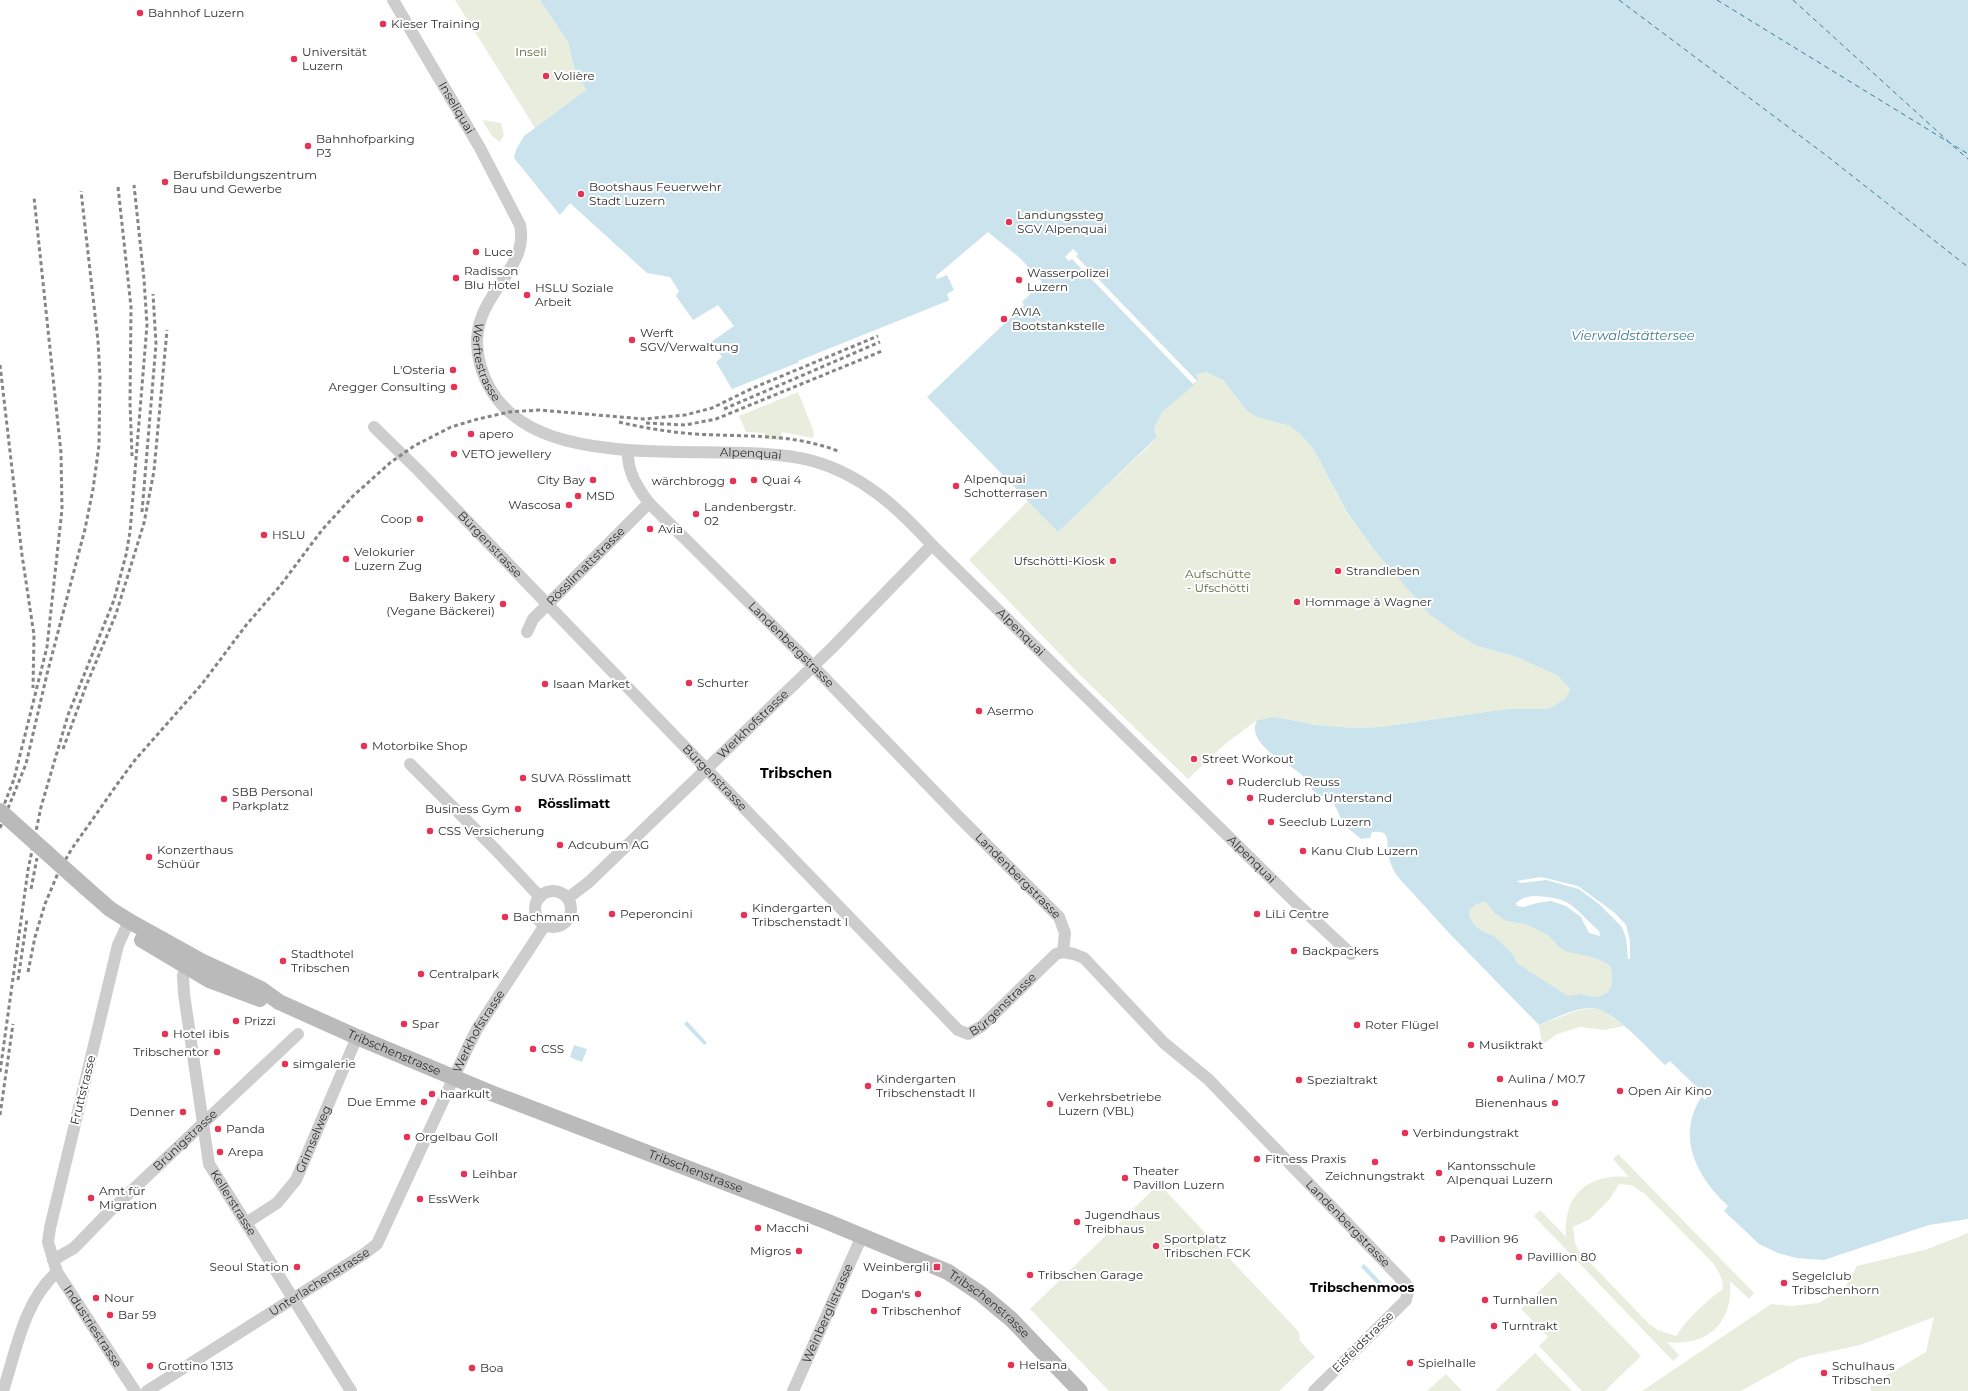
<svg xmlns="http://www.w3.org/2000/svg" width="1968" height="1391" viewBox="0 0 1968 1391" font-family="Montserrat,sans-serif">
<rect width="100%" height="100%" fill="#fff"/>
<g fill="#e8edde" fill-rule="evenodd">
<path d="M455 0H540L568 42 574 67 586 90 535 128Z"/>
<path d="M482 120 501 123 504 135 500 142 492 136Z"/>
<path d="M1206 372 1223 380 1248 412 1257 417 1290 426 1301 435 1314 450 1346 512 1374 550 1429 614 1454 632 1477 646 1514 656 1557 675 1570 689 1565 699 1548 709H1507L1380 727 1356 728 1316 725 1275 717 1257 720 1224 745 1188 779 1081 676 969 560 1029 500 1058 531 1150 445 1157 437 1154 429 1162 412 1173 402 1196 375Z"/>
<path d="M798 392 814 432 813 438 782 432 781 440 765 439V433L746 432 739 416Z"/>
<path d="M1483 902 1487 903 1494 913 1506 921 1525 924 1549 936 1560 948 1568 951 1592 957 1606 963 1611 967 1612 986 1607 993 1596 997 1580 994 1568 997 1518 964 1512 953 1493 935 1484 932 1475 926 1469 915 1470 910 1475 905Z"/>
<path d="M1592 1008 1603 1010 1624 1026 1604 1030 1580 1027 1557 1034 1542 1045 1539 1025 1576 1011Z"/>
<path d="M1618 1154 1754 1293 1749 1299 1730 1281C1734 1322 1708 1347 1667 1342L1679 1355 1673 1361 1534 1216 1540 1210 1566 1237C1563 1196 1587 1173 1629 1177L1613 1159ZM1619 1184 1631 1185 1645 1194 1714 1264 1722 1279 1723 1289C1704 1303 1689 1317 1676 1336L1658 1330 1649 1324 1579 1251 1575 1243 1573 1227 1590 1219 1609 1200Z"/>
<path d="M1159 1184 1299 1332 1300 1341 1315 1357 1279 1391H1109L1030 1309Z"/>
<path d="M1968 1233V1391H1871L1870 1385 1926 1352 1934 1317 1860 1345 1800 1358 1741 1391H1642L1771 1304 1791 1306 1819 1303 1846 1286 1857 1266 1928 1249Z"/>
<path d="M1559 1272 1641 1356 1605 1391H1582L1539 1346 1548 1337 1521 1309Z"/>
<path d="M1535 1353 1572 1391H1495Z"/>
<path d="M1446 1374 1462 1391H1427Z"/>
</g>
<g fill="#cae3ec" fill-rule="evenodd">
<path d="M540 0H1968V1219L1929 1225 1824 1260 1796 1258 1778 1253 1759 1244 1724 1211 1728 1206C1697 1177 1675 1137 1702 1096L1705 1100 1707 1097 1670 1061 1665 1065C1650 1051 1612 1008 1592 1008 1574 1008 1556 1018 1539 1025L1449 933 1398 877C1394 871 1390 864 1389 857 1387 850 1389 839 1385 834 1381 831 1376 832 1372 832L1370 838 1361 839 1344 825 1331 797C1327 796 1322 797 1319 795 1311 792 1308 780 1301 774 1286 762 1245 743 1257 720L1275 717 1316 725 1356 728 1380 727 1507 709H1548L1565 699 1570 689 1557 675 1514 656 1477 646 1454 632 1429 614 1374 550 1346 511 1314 450 1301 435 1290 426 1257 417 1248 412 1223 380 1206 372 1196 375 1198 380 1196 383 1162 412 1154 429 1157 437 1058 532 927 397 1024 305 1022 302 1042 282 1020 258 988 232 936 276 937 279 947 275 954 290 947 294 950 302 732 389 716 362 722 357 711 342 734 326 718 305 693 320 676 296 679 291 670 277 647 273 570 203 560 215 514 158 516 150 524 136 586 90 574 67 568 42ZM1532 896C1573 897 1571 906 1599 931L1600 936 1589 933 1581 917 1566 906 1551 901 1537 903 1524 907 1517 906 1516 903 1523 898ZM1483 902 1487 903 1494 913 1506 921 1525 924 1549 936 1560 948 1568 952 1592 957 1606 963 1611 967 1612 986 1607 993 1596 997 1580 994 1568 996 1518 964 1512 953 1493 935 1484 932 1475 926 1469 915 1470 910 1475 905Z"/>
<path d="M687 1021 707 1043 704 1045 684 1024Z"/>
<path d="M574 1045 587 1049 582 1062 570 1057Z"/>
<path d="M1364 1264 1382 1283 1379 1286 1361 1267Z"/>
</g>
<g fill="#fff">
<path d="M1073 249 1078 254 1076 256 1197 381 1193 384 1072 259 1069 261 1065 257Z"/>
<path d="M950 300 952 303 807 362 800 365 798 361Z"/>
<path d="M1541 877 1578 886 1615 913 1626 925 1630 941V959H1628L1626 938 1622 927 1600 905 1579 889 1546 880 1521 883 1516 881Z"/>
</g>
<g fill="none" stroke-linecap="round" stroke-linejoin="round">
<g stroke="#3d7c93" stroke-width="1" stroke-dasharray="5 4" stroke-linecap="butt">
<path d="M1619 0 1827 156 1968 267"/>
<path d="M1717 0 1968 154"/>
<path d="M1793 0 1948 141"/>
<path d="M1953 146 1968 159"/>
</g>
<g stroke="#cdcdcd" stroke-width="12">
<path id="s1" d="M393 0 480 148 520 225C531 275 462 297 480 364 514 489 720 435 813 461 863 475 898 508 932 545L1295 902 1351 954"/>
<path id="s2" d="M374 427 419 471 958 1030 968 1034 982 1026 1056 954 1063 952"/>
<path id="s3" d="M628 451C627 471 637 487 649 503L813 666 959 817 1059 917 1065 933 1063 952 1074 954 1084 958 1164 1043 1208 1079 1406 1284 1408 1291 1406 1300 1314 1391"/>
<path id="s4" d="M527 632 533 619 649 503"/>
<path d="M410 764 496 850 540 897"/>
<circle cx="553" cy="909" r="18"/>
<path id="s5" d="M568 898 589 882 832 648 932 545"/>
<path id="s6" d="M129 921 118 945 50 1228 48 1242 57 1272 135 1391"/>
<path id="s7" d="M186 966 183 976 184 994 209 1164 351 1391"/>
<path id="s8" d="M246 1223 277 1203 296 1180 357 1037"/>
<path id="s9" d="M53 1260 74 1248 109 1212 298 1034"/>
<path d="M3 1391C16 1351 24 1301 57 1272"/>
<path id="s10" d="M147 1391 364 1254 377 1244 467 1049 477 1029 545 925"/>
<path id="s11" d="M793 1391 862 1236"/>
</g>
<g stroke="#bababa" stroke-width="16">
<path id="s12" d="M86 888 110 909 129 921 201 961 261 989 279 1002 357 1037 486 1091 828 1222 948 1272 981 1294 1011 1319 1080 1391"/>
<path d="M142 940 209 980 260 999"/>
</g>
<g stroke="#858585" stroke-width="3" stroke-dasharray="4 3" stroke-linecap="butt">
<path d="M118 187 131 307 130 403 132 456"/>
<path d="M0 365 22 555 34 635 33 688"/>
<path d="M724 409 880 342"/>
<path d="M619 422C644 428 669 432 695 434 744 437 791 433 838 451"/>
<path d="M646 423 685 425 716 419 882 351"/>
<path d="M142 512 156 344 153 294"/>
<path d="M63 749 86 686 116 614 144 523 154 471 167 330"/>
<path d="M2 810 14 779 47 647 62 509 61 453 34 197"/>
<path d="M0 828 26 764 47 674 85 529 93 489 99 445 100 377 98 341 81 191"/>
<path d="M31 889 37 858"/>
<path d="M28 972 35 937 45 904 58 873 71 850 118 783 135 760 202 684 247 624 280 586 322 530 353 496 391 462 414 446 451 427 478 419 509 412 539 410 644 419 685 415 712 408 753 388 878 336"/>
<path d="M18 980 27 919"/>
<path d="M0 1072 28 870 41 807 68 715 114 600 126 555 130 532 147 325 144 279 134 185"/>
<path d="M0 1115 13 1024"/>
</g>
<path stroke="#bababa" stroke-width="16" d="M0 811 86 888"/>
</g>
<g fill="#e63255" stroke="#fff" stroke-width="1.5">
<circle cx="140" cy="13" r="4"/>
<circle cx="383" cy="24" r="4"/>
<circle cx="294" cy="59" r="4"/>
<circle cx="546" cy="76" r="4"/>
<circle cx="308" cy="146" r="4"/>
<circle cx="165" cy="182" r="4"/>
<circle cx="581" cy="194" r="4"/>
<circle cx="1009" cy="222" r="4"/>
<circle cx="476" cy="252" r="4"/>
<circle cx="456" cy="278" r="4"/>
<circle cx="1019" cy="280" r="4"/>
<circle cx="527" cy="295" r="4"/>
<circle cx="1004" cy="319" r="4"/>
<circle cx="632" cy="340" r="4"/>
<circle cx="453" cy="370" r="4"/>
<circle cx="454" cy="387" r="4"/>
<circle cx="471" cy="434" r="4"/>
<circle cx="454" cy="454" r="4"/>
<circle cx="593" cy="480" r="4"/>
<circle cx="754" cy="480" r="4"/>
<circle cx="733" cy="481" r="4"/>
<circle cx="956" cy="486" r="4"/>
<circle cx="578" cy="496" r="4"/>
<circle cx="569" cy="505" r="4"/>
<circle cx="696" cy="514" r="4"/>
<circle cx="420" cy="519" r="4"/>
<circle cx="650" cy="529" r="4"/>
<circle cx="264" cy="535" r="4"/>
<circle cx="346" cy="559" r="4"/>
<circle cx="1113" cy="561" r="4"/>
<circle cx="1338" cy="571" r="4"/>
<circle cx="1297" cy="602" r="4"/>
<circle cx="503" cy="604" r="4"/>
<circle cx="689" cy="683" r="4"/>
<circle cx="545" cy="684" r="4"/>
<circle cx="979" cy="711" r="4"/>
<circle cx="364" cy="746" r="4"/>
<circle cx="1194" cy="759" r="4"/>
<circle cx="523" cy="778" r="4"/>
<circle cx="1230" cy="782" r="4"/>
<circle cx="1250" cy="798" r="4"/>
<circle cx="224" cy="799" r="4"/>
<circle cx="518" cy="809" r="4"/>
<circle cx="1271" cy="822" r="4"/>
<circle cx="430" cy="831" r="4"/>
<circle cx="560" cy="845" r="4"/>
<circle cx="1303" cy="851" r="4"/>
<circle cx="149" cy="857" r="4"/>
<circle cx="612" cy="914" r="4"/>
<circle cx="1257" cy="914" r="4"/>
<circle cx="744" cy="915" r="4"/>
<circle cx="505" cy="917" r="4"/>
<circle cx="1294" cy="951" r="4"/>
<circle cx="283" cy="961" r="4"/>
<circle cx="421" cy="974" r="4"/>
<circle cx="236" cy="1021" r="4"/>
<circle cx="404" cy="1024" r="4"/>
<circle cx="1357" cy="1025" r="4"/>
<circle cx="165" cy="1034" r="4"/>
<circle cx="1471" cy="1045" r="4"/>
<circle cx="533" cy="1049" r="4"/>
<circle cx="217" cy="1052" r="4"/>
<circle cx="285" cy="1064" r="4"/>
<circle cx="1500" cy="1079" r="4"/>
<circle cx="1299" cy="1080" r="4"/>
<circle cx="868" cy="1086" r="4"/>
<circle cx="1620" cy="1091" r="4"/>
<circle cx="432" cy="1094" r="4"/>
<circle cx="424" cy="1102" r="4"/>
<circle cx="1555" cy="1103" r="4"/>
<circle cx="1050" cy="1104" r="4"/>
<circle cx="183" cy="1112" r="4"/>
<circle cx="218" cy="1129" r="4"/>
<circle cx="1405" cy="1133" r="4"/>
<circle cx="407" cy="1137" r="4"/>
<circle cx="220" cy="1152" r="4"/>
<circle cx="1257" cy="1159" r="4"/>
<circle cx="1375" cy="1162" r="4"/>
<circle cx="1439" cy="1173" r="4"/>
<circle cx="464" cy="1174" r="4"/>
<circle cx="1125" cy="1178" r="4"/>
<circle cx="91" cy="1198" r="4"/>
<circle cx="420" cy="1199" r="4"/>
<circle cx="1077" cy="1222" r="4"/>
<circle cx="758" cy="1228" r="4"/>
<circle cx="1442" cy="1239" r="4"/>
<circle cx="1156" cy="1246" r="4"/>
<circle cx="799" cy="1251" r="4"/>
<circle cx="1519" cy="1257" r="4"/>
<circle cx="297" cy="1267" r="4"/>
<rect x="933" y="1263" width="8" height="8" rx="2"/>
<circle cx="1030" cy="1275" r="4"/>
<circle cx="1784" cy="1283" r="4"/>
<circle cx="918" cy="1294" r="4"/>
<circle cx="96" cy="1298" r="4"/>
<circle cx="1485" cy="1300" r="4"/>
<circle cx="874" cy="1311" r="4"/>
<circle cx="110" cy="1315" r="4"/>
<circle cx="1494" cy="1326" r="4"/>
<circle cx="1410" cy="1363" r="4"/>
<circle cx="1011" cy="1365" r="4"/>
<circle cx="150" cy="1366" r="4"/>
<circle cx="472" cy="1368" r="4"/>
<circle cx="1824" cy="1373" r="4"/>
</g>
<g text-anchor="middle" stroke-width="4" stroke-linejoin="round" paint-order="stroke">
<g font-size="12" fill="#303030" stroke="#fff" text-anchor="start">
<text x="148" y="17">Bahnhof Luzern</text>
<text x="391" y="28">Kieser Training</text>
<text x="302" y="56">Universität<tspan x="302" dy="14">Luzern</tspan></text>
<text x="554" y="80">Volière</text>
<text x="316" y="143">Bahnhofparking<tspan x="316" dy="14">P3</tspan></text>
<text x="173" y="179">Berufsbildungszentrum<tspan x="173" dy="14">Bau und Gewerbe</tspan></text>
<text x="589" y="191">Bootshaus Feuerwehr<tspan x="589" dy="14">Stadt Luzern</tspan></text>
<text x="1017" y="219">Landungssteg<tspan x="1017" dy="14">SGV Alpenquai</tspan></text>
<text x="484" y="256">Luce</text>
<text x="464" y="275">Radisson<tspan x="464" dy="14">Blu Hotel</tspan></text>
<text x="1027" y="277">Wasserpolizei<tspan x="1027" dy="14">Luzern</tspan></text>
<text x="535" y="292">HSLU Soziale<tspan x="535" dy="14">Arbeit</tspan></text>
<text x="1012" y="316">AVIA<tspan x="1012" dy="14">Bootstankstelle</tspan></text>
<text x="640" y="337">Werft<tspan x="640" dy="14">SGV/Verwaltung</tspan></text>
<text x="445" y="374" text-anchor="end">L'Osteria</text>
<text x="446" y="391" text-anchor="end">Aregger Consulting</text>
<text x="479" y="438">apero</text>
<text x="462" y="458">VETO jewellery</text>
<text x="964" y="483">Alpenquai<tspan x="964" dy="14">Schotterrasen</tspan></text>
<text x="585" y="484" text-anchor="end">City Bay</text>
<text x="762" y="484">Quai 4</text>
<text x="725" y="485" text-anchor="end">wärchbrogg</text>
<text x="586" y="500">MSD</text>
<text x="561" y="509" text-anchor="end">Wascosa</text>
<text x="704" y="511">Landenbergstr.<tspan x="704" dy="14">02</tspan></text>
<text x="412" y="523" text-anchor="end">Coop</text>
<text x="658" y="533">Avia</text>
<text x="272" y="539">HSLU</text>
<text x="354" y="556">Velokurier<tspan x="354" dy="14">Luzern Zug</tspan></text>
<text x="1105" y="565" text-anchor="end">Ufschötti-Kiosk</text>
<text x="1346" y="575">Strandleben</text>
<text x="495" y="601" text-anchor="end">Bakery Bakery<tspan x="495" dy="14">(Vegane Bäckerei)</tspan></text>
<text x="1305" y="606">Hommage à Wagner</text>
<text x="697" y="687">Schurter</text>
<text x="553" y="688">Isaan Market</text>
<text x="987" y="715">Asermo</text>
<text x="372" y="750">Motorbike Shop</text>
<text x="1202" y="763">Street Workout</text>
<text x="531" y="782">SUVA Rösslimatt</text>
<text x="1238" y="786">Ruderclub Reuss</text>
<text x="232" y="796">SBB Personal<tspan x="232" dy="14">Parkplatz</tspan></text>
<text x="1258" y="802">Ruderclub Unterstand</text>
<text x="510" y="813" text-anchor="end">Business Gym</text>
<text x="1279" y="826">Seeclub Luzern</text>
<text x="438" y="835">CSS Versicherung</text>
<text x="568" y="849">Adcubum AG</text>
<text x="157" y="854">Konzerthaus<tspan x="157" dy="14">Schüür</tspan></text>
<text x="1311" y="855">Kanu Club Luzern</text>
<text x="752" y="912">Kindergarten<tspan x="752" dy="14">Tribschenstadt I</tspan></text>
<text x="620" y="918">Peperoncini</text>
<text x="1265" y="918">LiLi Centre</text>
<text x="513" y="921">Bachmann</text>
<text x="1302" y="955">Backpackers</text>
<text x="291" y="958">Stadthotel<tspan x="291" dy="14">Tribschen</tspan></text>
<text x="429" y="978">Centralpark</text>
<text x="244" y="1025">Prizzi</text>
<text x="412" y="1028">Spar</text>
<text x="1365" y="1029">Roter Flügel</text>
<text x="173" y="1038">Hotel ibis</text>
<text x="1479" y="1049">Musiktrakt</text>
<text x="541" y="1053">CSS</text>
<text x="209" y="1056" text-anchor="end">Tribschentor</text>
<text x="293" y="1068">simgalerie</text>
<text x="876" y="1083">Kindergarten<tspan x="876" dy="14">Tribschenstadt II</tspan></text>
<text x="1508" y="1083">Aulina / M0.7</text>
<text x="1307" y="1084">Spezialtrakt</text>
<text x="1628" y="1095">Open Air Kino</text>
<text x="440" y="1098">haarkult</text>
<text x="1058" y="1101">Verkehrsbetriebe<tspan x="1058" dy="14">Luzern (VBL)</tspan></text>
<text x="416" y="1106" text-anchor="end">Due Emme</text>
<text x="1547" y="1107" text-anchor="end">Bienenhaus</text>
<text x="175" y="1116" text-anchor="end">Denner</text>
<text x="226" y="1133">Panda</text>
<text x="1413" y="1137">Verbindungstrakt</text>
<text x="415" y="1141">Orgelbau Goll</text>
<text x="228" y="1156">Arepa</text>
<text x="1265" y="1163">Fitness Praxis</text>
<text x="1447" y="1170">Kantonsschule<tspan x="1447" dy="14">Alpenquai Luzern</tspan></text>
<text x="1133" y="1175">Theater<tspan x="1133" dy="14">Pavillon Luzern</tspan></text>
<text x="472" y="1178">Leihbar</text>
<text x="1375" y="1180" text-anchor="middle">Zeichnungstrakt</text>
<text x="99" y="1195">Amt für<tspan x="99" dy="14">Migration</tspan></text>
<text x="428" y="1203">EssWerk</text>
<text x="1085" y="1219">Jugendhaus<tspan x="1085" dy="14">Treibhaus</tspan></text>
<text x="766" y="1232">Macchi</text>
<text x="1164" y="1243">Sportplatz<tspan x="1164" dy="14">Tribschen FCK</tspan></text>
<text x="1450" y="1243">Pavillion 96</text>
<text x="791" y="1255" text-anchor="end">Migros</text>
<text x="1527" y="1261">Pavillion 80</text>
<text x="289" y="1271" text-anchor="end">Seoul Station</text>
<text x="929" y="1271" text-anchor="end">Weinbergli</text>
<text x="1038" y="1279">Tribschen Garage</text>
<text x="1792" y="1280">Segelclub<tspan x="1792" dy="14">Tribschenhorn</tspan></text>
<text x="910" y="1298" text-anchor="end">Dogan‘s</text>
<text x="104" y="1302">Nour</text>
<text x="1493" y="1304">Turnhallen</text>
<text x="882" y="1315">Tribschenhof</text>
<text x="118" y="1319">Bar 59</text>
<text x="1502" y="1330">Turntrakt</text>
<text x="1418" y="1367">Spielhalle</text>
<text x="1019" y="1369">Helsana</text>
<text x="158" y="1370">Grottino 1313</text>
<text x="1832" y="1370">Schulhaus<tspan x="1832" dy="14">Tribschen</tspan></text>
<text x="480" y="1372">Boa</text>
</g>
<g font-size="12" fill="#586c3c" stroke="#fff">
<text x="531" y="56">Inseli</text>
<text x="1218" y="578">Aufschütte<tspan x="1218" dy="14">- Ufschötti</tspan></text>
</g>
<g font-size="12" fill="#303030" stroke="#fff">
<text dy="4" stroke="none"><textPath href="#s1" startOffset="125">Inseliquai</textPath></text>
<text dy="4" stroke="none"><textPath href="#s1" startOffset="408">Werftestrasse</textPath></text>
<text dy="4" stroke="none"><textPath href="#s1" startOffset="715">Alpenquai</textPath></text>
<text dy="4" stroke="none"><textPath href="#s2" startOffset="165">Bürgenstrasse</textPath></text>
<text dy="4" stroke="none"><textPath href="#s4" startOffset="89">Rösslimattstrasse</textPath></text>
<text dy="4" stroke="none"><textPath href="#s1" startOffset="1050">Alpenquai</textPath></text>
<text dy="4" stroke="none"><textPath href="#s3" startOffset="258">Landenbergstrasse</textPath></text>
<text dy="4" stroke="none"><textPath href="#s5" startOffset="254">Werkhofstrasse</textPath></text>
<text dy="4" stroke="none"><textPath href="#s2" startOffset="489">Bürgenstrasse</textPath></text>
<text dy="4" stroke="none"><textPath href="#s1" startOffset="1374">Alpenquai</textPath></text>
<text dy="4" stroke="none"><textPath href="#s3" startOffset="582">Landenbergstrasse</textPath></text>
<text dy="4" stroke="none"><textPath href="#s2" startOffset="896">Bürgenstrasse</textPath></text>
<text dy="4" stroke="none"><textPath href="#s10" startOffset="509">Werkhofstrasse</textPath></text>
<text dy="4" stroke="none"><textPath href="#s12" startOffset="351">Tribschenstrasse</textPath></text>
<text transform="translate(83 1090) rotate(-76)" y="4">Fruttstrasse</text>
<text dy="4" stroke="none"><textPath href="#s8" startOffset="111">Grimselweg</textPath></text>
<text dy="4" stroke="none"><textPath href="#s9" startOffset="179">Brünigstrasse</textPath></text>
<text dy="4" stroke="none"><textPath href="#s12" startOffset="675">Tribschenstrasse</textPath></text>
<text dy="4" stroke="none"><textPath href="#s7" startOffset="246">Kellerstrasse</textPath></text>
<text dy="4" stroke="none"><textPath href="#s3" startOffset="1073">Landenbergstrasse</textPath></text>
<text dy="4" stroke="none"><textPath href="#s10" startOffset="204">Unterlachenstrasse</textPath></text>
<text dy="4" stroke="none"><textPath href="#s12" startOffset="999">Tribschenstrasse</textPath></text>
<text dy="4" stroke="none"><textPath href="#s11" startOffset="85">Weinberglistrasse</textPath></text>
<text dy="4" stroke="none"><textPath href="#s6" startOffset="428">Industriestrasse</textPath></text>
<text transform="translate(1363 1342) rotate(-45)" y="4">Eisfeldstrasse</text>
</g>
<g font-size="13" font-style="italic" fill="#3d7c93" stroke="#fff">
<text x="1633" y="340">Vierwaldstättersee</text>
</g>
<g font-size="13" font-weight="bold" fill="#000" stroke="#fff">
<text x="574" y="808">Rösslimatt</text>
<text x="1362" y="1292">Tribschenmoos</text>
</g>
<g font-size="14" font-weight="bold" fill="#000" stroke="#fff">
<text x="796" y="778">Tribschen</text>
</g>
</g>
</svg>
